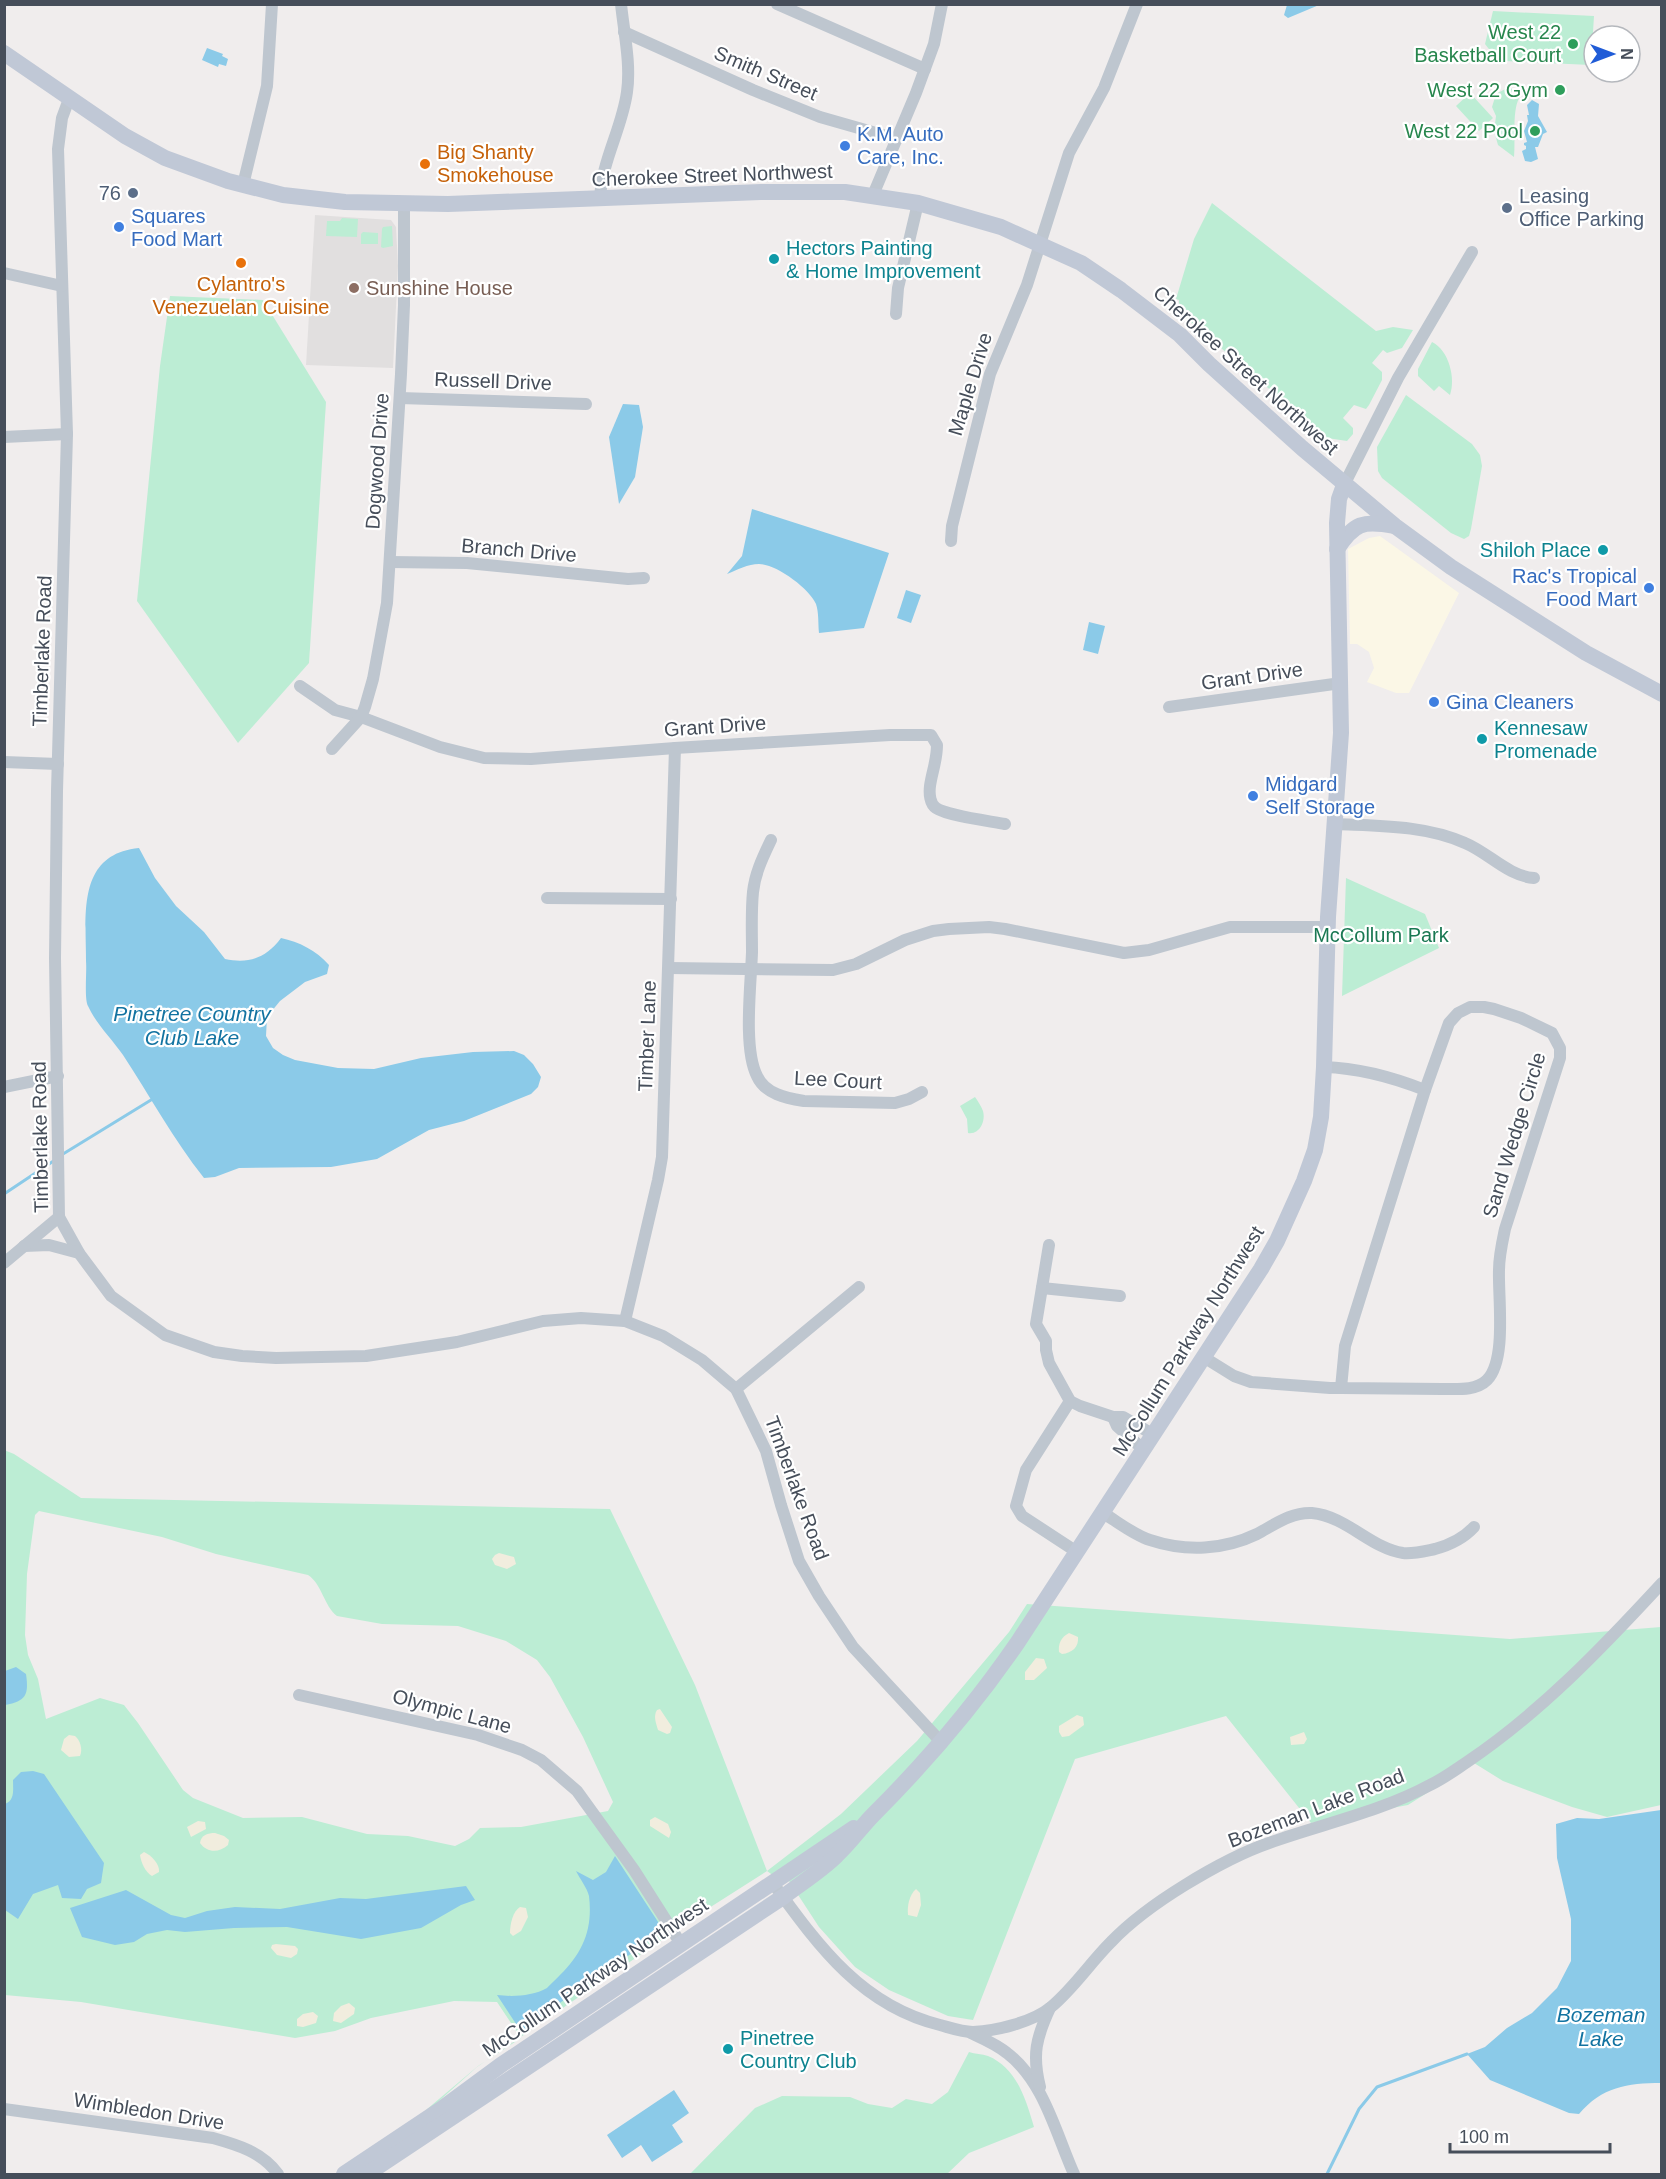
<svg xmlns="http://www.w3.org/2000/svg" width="1666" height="2179" viewBox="0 0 1666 2179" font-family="Helvetica,sans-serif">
<rect width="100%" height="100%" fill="#f0eded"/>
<path fill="#fbf7e6" d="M1380 536 1459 593 1409 693H1396L1367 682 1374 668 1369 652 1357 644H1350L1348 549 1369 538Z"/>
<path fill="#e1dfdf" d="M315 215 391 220 396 227 398 266 393 368 306 365Z"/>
<g fill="#bcedd4" fill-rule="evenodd">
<path d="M1493 11 1594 16 1591 65 1505 61 1492 53 1485 44Z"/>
<path d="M1507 88 1513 89 1521 95C1511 108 1516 140 1514 157L1498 145 1494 131 1496 116 1492 107 1496 94Z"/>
<path d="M1470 93 1493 118 1479 131 1456 106Z"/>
<path d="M1212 203 1376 331 1393 327 1413 330 1402 348 1387 353 1383 350 1372 363 1382 372V380L1369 405 1366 409 1354 405 1343 418 1353 428V434L1347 441 1327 438 1182 315 1179 308V300L1176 299 1194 239Z"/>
<path d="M342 218 358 219 357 237 326 236 327 221H340Z"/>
<path d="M392 226 393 246 383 248 381 247 382 229 383 227Z"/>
<path d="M363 232 378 233V244H361V234Z"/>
<path d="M170 296 263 300 326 402 309 663 238 743 137 601 160 366Z"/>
<path d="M1432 342C1449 350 1456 379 1450 395L1439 386 1434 391 1418 376V369Z"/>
<path d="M1406 395 1472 444 1480 455 1482 466 1471 529 1469 536 1464 539 1451 533 1382 478 1378 471 1377 447Z"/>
<path d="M1346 878 1425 914 1439 948 1342 996Z"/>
<path d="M975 1097C978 1101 981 1106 983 1111 986 1122 979 1135 968 1133L967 1119 960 1106Z"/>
<path d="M4 1450 14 1454 81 1498 610 1509 695 1685 767 1871 841 1814 917 1741 1009 1632 1027 1604 1510 1639 1661 1627V1805L1607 1817 1572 1807 1503 1781 1474 1763 1408 1805 1311 1823 1226 1716 1075 1759 973 2020 948 2016 889 1990 855 1967 819 1927 789 1881 778 1879 767 1871 698 1915 477 2067 430 2109 426 2110 478 2066 521 2038 497 2002 454 2001 371 2018 335 2031 295 2038 81 2002 5 1995ZM39 1511 162 1537 216 1554 308 1575C322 1584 324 1606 337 1616L382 1624 458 1626 506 1641 537 1660 550 1677 583 1737 613 1802 608 1811 521 1827 480 1828 469 1839 455 1846 408 1836 367 1834 302 1817 243 1818 193 1798 183 1790 138 1723 124 1705 100 1698 46 1719 38 1679 28 1655 25 1635 27 1574 35 1515Z"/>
<path d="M969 2052C975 2054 982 2054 988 2056 1017 2068 1026 2100 1034 2127L969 2153 947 2174H690L755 2108 782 2096 850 2097 868 2104 892 2108 906 2099 932 2104 948 2092Z"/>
</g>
<g fill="#f1edde">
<path d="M499 1553 514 1557 516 1564 507 1569 495 1565 492 1559 495 1555Z"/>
<path d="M1069 1633 1078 1637C1079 1647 1072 1653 1062 1654L1059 1652C1058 1644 1061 1637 1069 1633Z"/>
<path d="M1036 1658 1044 1659 1047 1668 1034 1680H1025V1672Z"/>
<path d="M660 1709 672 1727 670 1733 667 1734 658 1730C656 1723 653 1716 657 1710Z"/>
<path d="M1077 1715 1083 1717 1084 1725 1069 1736 1062 1737 1059 1732V1726Z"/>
<path d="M1304 1732 1307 1739 1304 1744 1291 1745 1290 1737Z"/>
<path d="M69 1735 75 1736C80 1740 83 1749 80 1756L69 1757 61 1750 64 1739Z"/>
<path d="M655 1817 668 1824 671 1832 669 1838 650 1826V1820Z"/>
<path d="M198 1821 205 1822 206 1829 191 1837 187 1827Z"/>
<path d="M215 1833 224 1836 229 1840 228 1845C219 1853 207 1853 200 1843 201 1835 208 1833 215 1833Z"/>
<path d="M144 1852C151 1855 160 1864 159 1872L152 1876C145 1872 141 1862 140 1855Z"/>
<path d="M916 1889 920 1893 921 1905 917 1917 908 1915C907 1907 909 1895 916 1889Z"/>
<path d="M520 1907 526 1908 528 1917 521 1931 513 1936 510 1933C510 1924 513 1911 520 1907Z"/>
<path d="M276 1944 295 1946 298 1949 297 1954 291 1958 277 1955 271 1948 272 1945Z"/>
<path d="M349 2003 355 2008 354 2014 341 2023 333 2021 334 2013 341 2006Z"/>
<path d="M313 2012 318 2016 316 2023 303 2027 297 2026V2019L303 2014Z"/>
</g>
<g fill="#8bcae8">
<path d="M1287 5V4L1319 5 1288 18 1284 15Z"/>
<path d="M207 48 223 54 222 56 228 59 226 66 219 64 218 67 202 60Z"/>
<path d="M1532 100 1539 104 1538 116 1547 132 1543 134 1538 147H1535L1538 159 1531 162 1525 161 1522 151 1526 149V146L1524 145V143L1527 142 1524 131 1528 121 1527 115H1529L1527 105Z"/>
<path d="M623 404 639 405 643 427 635 477 619 504 609 437Z"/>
<path d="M752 509 889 553 864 628 819 633C818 624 819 613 816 604 809 588 776 564 759 564 748 564 737 570 727 574L742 556Z"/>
<path d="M906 590 921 595 911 623 897 618Z"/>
<path d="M1089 622 1105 626 1098 654 1083 650Z"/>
<path d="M139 848 155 878 176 906 204 932 225 959C249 964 266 958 281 938 299 942 316 950 329 965L327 974 305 982 280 1001 267 1017 266 1036 273 1048 283 1055 295 1060 338 1068 374 1069 421 1058 473 1052 514 1051 524 1055 533 1064 541 1077 538 1087 531 1094 464 1121 429 1130 377 1159 331 1167 239 1168 215 1177 204 1178C173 1139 150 1096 123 1055 112 1039 96 1024 88 1006 84 998 87 972 86 961 86 914 77 854 139 848Z"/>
<path d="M16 1667 26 1674C29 1695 26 1701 5 1705V1671Z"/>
<path d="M33 1771 44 1774 104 1863 101 1883 87 1889 81 1899 62 1898 58 1885 33 1894 18 1919 5 1910V1804C15 1800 13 1790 13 1780L21 1772Z"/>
<path d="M1661 1810V2083C1627 2083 1602 2087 1579 2114L1569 2113 1490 2080 1467 2054 1485 2047 1507 2028 1532 2013 1557 1988 1571 1961V1919L1557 1858 1556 1824 1577 1818 1599 1819Z"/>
<path d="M615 1856 664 1931 538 2018 522 2033 497 1995C513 1997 533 1996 547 1988 551 1984 556 1979 560 1975 583 1952 593 1929 589 1896 587 1888 580 1879 576 1871L593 1880 606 1872Z"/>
<path d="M466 1886 475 1900 461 1905 421 1928 361 1939 287 1927 234 1928 185 1932 167 1930 147 1934 134 1942 115 1945 82 1937 70 1908 126 1890 171 1915 185 1918 207 1911 235 1907 280 1909 340 1898 366 1899Z"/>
<path d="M674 2090 689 2113 672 2125 683 2142 652 2162 641 2145 622 2158 607 2135Z"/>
</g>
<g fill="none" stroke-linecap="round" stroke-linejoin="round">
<g stroke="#8bcae8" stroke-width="3">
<path d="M63 1154 151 1100"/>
<path d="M4 1194 55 1160"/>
<path d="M1327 2174 1359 2109 1377 2087 1467 2054"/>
</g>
<g stroke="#bec6cf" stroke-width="12">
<path d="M777 4 925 69"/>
<path d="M624 32 753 90 820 117 897 139"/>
<path d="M69 99 62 118 58 149 67 434 57 791 55 958 59 1217 79 1253 111 1296 165 1335 214 1352 242 1356 276 1358 366 1356 457 1342 543 1321 581 1318 625 1321 663 1336 702 1360 736 1389 766 1451 781 1505 799 1561 819 1596 853 1647 942 1743"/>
<path d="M243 185 267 86 272 4"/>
<path d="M873 195 916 93 934 44 942 4"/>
<path d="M600 200C601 162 622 129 627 92 631 64 624 33 621 4"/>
<path d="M4 273 62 286"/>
<path d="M896 314 898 288 918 203"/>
<path d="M400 398 586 404"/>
<path d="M4 437 67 434"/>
<path d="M1344 485 1398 378 1472 252"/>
<path d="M951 541 952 526 990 374 1027 285 1069 153 1104 88 1137 4"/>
<path d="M390 562 467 563 628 579 644 578"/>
<path d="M300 686 335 710 361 717 440 747 484 758 531 759 675 748 890 735H931L937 745C937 760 932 772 930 786 929 794 930 804 936 808 948 816 990 821 1005 824"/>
<path d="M1169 707 1341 683"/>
<path d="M332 749 361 717 365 707 373 679 387 603 401 374 404 305V204"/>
<path d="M4 762 58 764"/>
<path d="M1336 824C1378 826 1425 825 1465 843 1489 853 1508 876 1534 878"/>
<path d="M771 840C763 857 755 873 753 892 751 912 752 932 752 952 751 984 743 1049 757 1076 765 1094 786 1098 804 1101L895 1103 909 1099 922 1092"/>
<path d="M547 898 671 899"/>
<path d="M669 968 833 970 856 964 905 940 933 931 949 929 989 927 1005 929 1124 953 1149 950 1230 927H1327"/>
<path d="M1324 1067C1360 1068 1392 1077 1425 1090"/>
<path d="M4 1087 58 1076"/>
<path d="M1049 1245 1036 1324 1046 1341V1350L1049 1363 1070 1401 1080 1406 1113 1417H1123L1154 1435"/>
<path d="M24 1246 49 1245 79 1253"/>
<path d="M4 1263 59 1217"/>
<path d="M1042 1288 1120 1296"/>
<path d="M625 1321 658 1180 662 1157 675 748"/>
<path d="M1205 1358 1234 1376 1251 1382 1330 1388H1341L1442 1389C1457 1389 1476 1391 1487 1380 1507 1360 1498 1298 1499 1270 1499 1256 1502 1243 1505 1229L1560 1058V1048L1552 1033 1521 1018 1494 1009 1484 1007H1470L1458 1013 1449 1023 1425 1090 1345 1346 1341 1388"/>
<path d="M736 1389 859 1287"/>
<path d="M1070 1401 1026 1470 1016 1506 1022 1516 1077 1552"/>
<path d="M1113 1417 1117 1426 1144 1450"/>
<path d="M1103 1513C1118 1522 1134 1535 1150 1540 1186 1552 1224 1550 1257 1534 1274 1525 1291 1512 1312 1513 1346 1516 1372 1549 1403 1553 1414 1554 1425 1551 1435 1549 1450 1545 1463 1539 1474 1527"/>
<path d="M299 1695 478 1735 522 1750 541 1760 577 1791 634 1870 681 1944"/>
<path d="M772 1882C818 1945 861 2006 940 2025 951 2028 962 2032 973 2032 996 2031 1033 2022 1051 2007 1073 1989 1090 1963 1111 1942 1132 1920 1159 1901 1185 1885 1211 1869 1240 1853 1269 1843 1322 1824 1380 1812 1430 1785 1443 1779 1455 1770 1467 1762 1541 1712 1602 1648 1662 1583"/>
<path d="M971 2033C984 2039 996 2044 1007 2053 1044 2081 1056 2134 1074 2174"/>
<path d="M1040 2087C1032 2055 1036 2038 1050 2008"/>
<path d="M4 2109 213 2138C238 2145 262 2152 278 2174"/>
</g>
<g stroke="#c0c8d6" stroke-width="16">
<path d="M4 53 125 136 165 158 228 181 283 195 345 202 448 204 761 192H845L918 203 1001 227 1081 263 1121 290 1180 335 1209 364 1302 448 1395 526 1451 567 1586 653 1662 694"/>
<path d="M1337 549C1354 523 1363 520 1394 526"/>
<path d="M344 2174 440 2110 501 2065 854 1828"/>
<path d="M367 2174 783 1897C801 1883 821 1871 837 1855 851 1842 861 1827 874 1814 929 1759 974 1706 1018 1642L1261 1269 1277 1241 1304 1181 1315 1150 1321 1117 1324 1067 1328 917 1341 733 1337 523 1339 499 1344 485"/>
</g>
</g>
<g fill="#2e9e5b" stroke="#fff" stroke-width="2">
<circle cx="1573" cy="44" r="6"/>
<circle cx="1560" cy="90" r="6"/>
<circle cx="1535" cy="131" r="6"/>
</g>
<g fill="#3f7fe0" stroke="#fff" stroke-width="2">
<circle cx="845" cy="146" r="6"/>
<circle cx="119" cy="227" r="6"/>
<circle cx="1649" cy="588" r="6"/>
<circle cx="1434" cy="702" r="6"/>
<circle cx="1253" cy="796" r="6"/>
</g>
<g fill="#e8710a" stroke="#fff" stroke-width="2">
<circle cx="425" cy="164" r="6"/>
<circle cx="241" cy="263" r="6"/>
</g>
<g fill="#5c6f8a" stroke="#fff" stroke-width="2">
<circle cx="133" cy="193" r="6"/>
<circle cx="1507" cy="208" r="6"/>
</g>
<g fill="#0f9aa8" stroke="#fff" stroke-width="2">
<circle cx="774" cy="259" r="6"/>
<circle cx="1603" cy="550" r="6"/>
<circle cx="1482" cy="739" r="6"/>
<circle cx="728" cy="2049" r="6"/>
</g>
<circle fill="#8d6e63" stroke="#fff" stroke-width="2" cx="354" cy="288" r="6"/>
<g text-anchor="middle" stroke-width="4.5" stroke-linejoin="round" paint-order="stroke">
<g font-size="20" fill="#27864d" stroke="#fff" text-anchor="end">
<text x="1561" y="39">West 22<tspan x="1561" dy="23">Basketball Court</tspan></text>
<text x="1548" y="97">West 22 Gym</text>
<text x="1523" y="138">West 22 Pool</text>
</g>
<g font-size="20" fill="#464e5a" stroke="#fff">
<text transform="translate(766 73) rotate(23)" y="7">Smith Street</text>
<text transform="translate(712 175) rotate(-2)" y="7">Cherokee Street Northwest</text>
<text transform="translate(1246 370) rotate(42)" y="7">Cherokee Street Northwest</text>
<text transform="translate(493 381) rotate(2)" y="7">Russell Drive</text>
<text transform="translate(970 384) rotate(-73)" y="7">Maple Drive</text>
<text transform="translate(377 461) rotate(-86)" y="7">Dogwood Drive</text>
<text transform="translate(519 550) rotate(5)" y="7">Branch Drive</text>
<text transform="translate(42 651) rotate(-88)" y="7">Timberlake Road</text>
<text transform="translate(1252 676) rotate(-8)" y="7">Grant Drive</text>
<text transform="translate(715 726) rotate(-4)" y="7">Grant Drive</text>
<text transform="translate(647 1036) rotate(-88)" y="7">Timber Lane</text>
<text transform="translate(838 1080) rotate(3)" y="7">Lee Court</text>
<text transform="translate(1514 1135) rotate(-73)" y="7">Sand Wedge Circle</text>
<text transform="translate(40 1137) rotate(-91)" y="7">Timberlake Road</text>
<text transform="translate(1188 1341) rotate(-58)" y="7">McCollum Parkway Northwest</text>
<text transform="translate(797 1488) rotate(70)" y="7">Timberlake Road</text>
<text transform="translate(452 1711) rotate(15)" y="7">Olympic Lane</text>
<text transform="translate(1316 1808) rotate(-21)" y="7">Bozeman Lake Road</text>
<text transform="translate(595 1977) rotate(-34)" y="7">McCollum Parkway Northwest</text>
<text transform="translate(149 2111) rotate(9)" y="7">Wimbledon Drive</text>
</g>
<g font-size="20" fill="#366cbe" stroke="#fff" text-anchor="start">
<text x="857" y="141">K.M. Auto<tspan x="857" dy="23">Care, Inc.</tspan></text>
<text x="131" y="223">Squares<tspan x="131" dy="23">Food Mart</tspan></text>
<text x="1637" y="583" text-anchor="end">Rac's Tropical<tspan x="1637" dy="23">Food Mart</tspan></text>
<text x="1446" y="709">Gina Cleaners</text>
<text x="1265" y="791">Midgard<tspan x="1265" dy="23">Self Storage</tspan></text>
</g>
<g font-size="20" fill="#c56008" stroke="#fff" text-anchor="start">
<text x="437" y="159">Big Shanty<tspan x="437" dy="23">Smokehouse</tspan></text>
<text x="241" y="291" text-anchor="middle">Cylantro's<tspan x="241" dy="23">Venezuelan Cuisine</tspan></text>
</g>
<g font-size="20" fill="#4e5e75" stroke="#fff" text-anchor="end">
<text x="121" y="200">76</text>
<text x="1519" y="203" text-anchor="start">Leasing<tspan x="1519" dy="23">Office Parking</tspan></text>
</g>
<g font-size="20" fill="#0d838f" stroke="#fff" text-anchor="start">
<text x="786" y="255">Hectors Painting<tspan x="786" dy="23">&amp; Home Improvement</tspan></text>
<text x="1591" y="557" text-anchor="end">Shiloh Place</text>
<text x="1494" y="735">Kennesaw<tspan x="1494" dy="23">Promenade</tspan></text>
<text x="740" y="2045">Pinetree<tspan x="740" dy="23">Country Club</tspan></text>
</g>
<g font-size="20" fill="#785e54" stroke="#fff" text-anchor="start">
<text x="366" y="295">Sunshine House</text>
</g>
<g font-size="20" fill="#1a7853" stroke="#fff">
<text x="1381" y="942">McCollum Park</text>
</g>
<g font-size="21" font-style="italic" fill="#1273a1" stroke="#fff">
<text x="192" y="1021">Pinetree Country<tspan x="192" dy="24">Club Lake</tspan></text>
<text x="1601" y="2022">Bozeman<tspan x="1601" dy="24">Lake</tspan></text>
</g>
</g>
<rect width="1666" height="2179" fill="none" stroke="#464e5a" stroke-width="12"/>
<g transform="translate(1612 54) rotate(90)"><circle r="28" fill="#ffffff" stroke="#b5b8bd" stroke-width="1.5"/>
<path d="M0-4.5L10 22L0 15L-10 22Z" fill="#205cd7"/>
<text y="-9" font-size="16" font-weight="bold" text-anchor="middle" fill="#464e5a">N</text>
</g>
<path d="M1450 2143v9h160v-9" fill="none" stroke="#464e5a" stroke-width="3"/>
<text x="1459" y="2143" font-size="18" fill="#464e5a" stroke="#ffffff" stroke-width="4.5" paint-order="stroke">100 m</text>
</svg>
